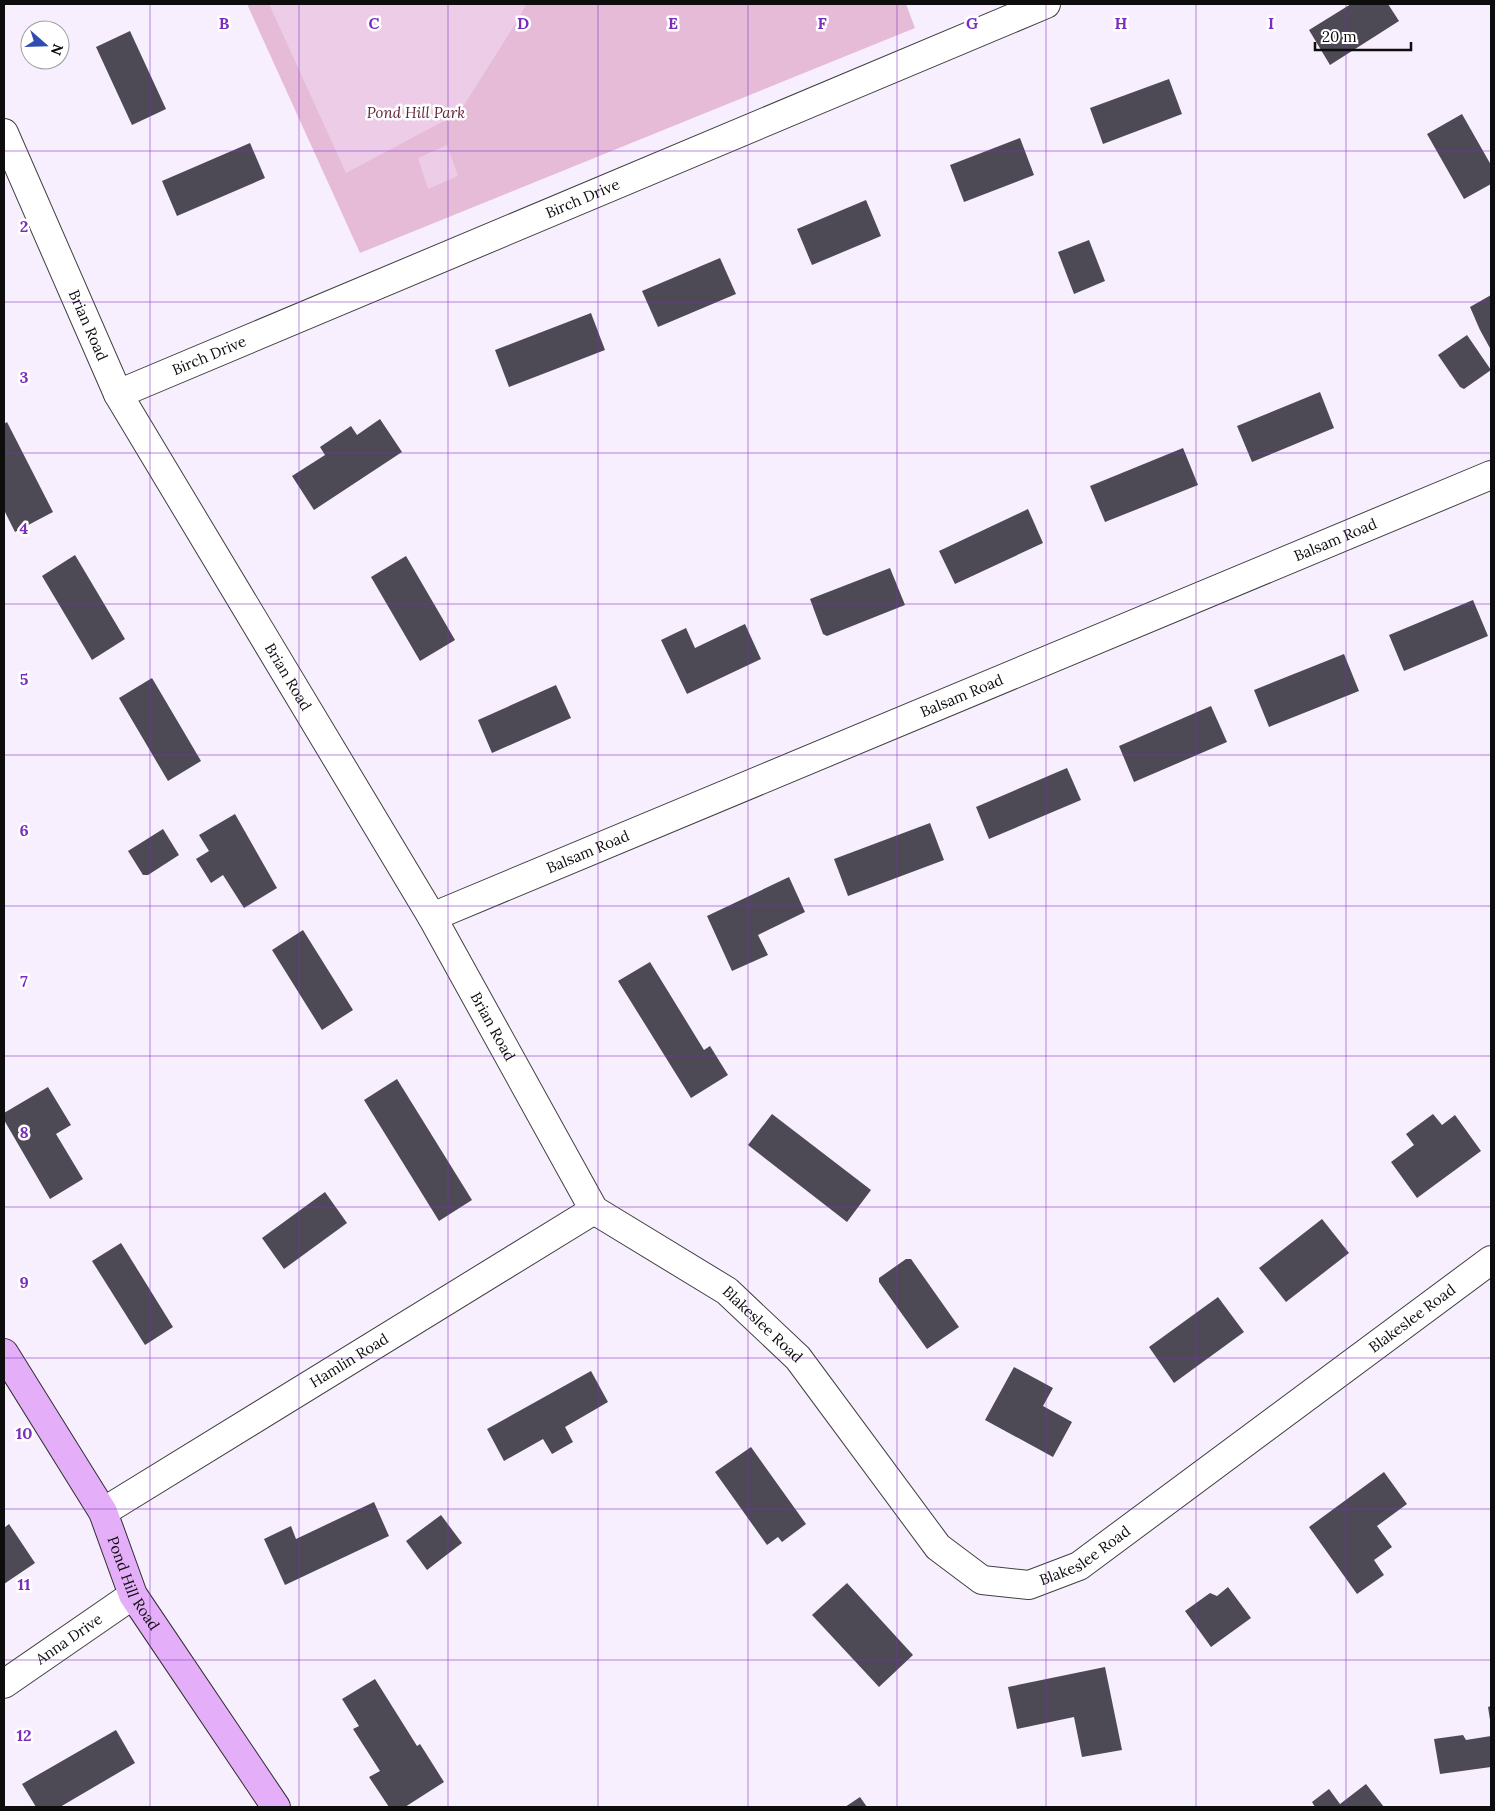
<svg xmlns="http://www.w3.org/2000/svg" width="1495" height="1811" viewBox="0 0 1495 1811" font-family="Lora,serif">
<rect width="100%" height="100%" fill="#f8effe"/>
<path fill="#e5bbd8" d="M247 4H906L915 28 360 253Z"/>
<g fill="#edcce7">
<path d="M269 4H526L519 18 459 113 346 173Z"/>
<path d="M447 145 458 176 428 189 418 158Z"/>
</g>
<g fill="#4d4a55">
<path d="M1351 4H1388L1399 21 1330 65 1309 30Z"/>
<path d="M130 31 166 109 132 125 96 47Z"/>
<path d="M1169 79 1182 114 1103 144 1090 108Z"/>
<path d="M1462 114 1491 165V184L1464 199 1427 134Z"/>
<path d="M1020 138 1034 175 964 202 950 165Z"/>
<path d="M250 143 265 178 177 216 162 181Z"/>
<path d="M866 200 881 236 812 265 797 229Z"/>
<path d="M1089 240 1105 281 1074 294 1058 252Z"/>
<path d="M720 258 736 294 658 327 642 291Z"/>
<path d="M1491 295V350L1480 330 1470 307Z"/>
<path d="M591 313 605 350 509 387 495 350Z"/>
<path d="M1467 335 1491 370 1464 389 1460 387 1438 355Z"/>
<path d="M1320 392 1334 428 1252 462 1237 426Z"/>
<path d="M380 419 402 452 314 510 292 476 325 455 320 447 351 426 357 435Z"/>
<path d="M7 422 53 512 15 532 4 510V424Z"/>
<path d="M1183 448 1198 485 1105 522 1090 486Z"/>
<path d="M1028 509 1043 543 955 584 939 551Z"/>
<path d="M75 555 125 639 92 660 42 576Z"/>
<path d="M406 556 455 640 420 661 371 577Z"/>
<path d="M890 568 905 605 827 636 823 634 810 599Z"/>
<path d="M1473 600 1488 636 1404 671 1389 635Z"/>
<path d="M745 624 761 659 687 694 661 640 686 628 695 648Z"/>
<path d="M1344 654 1359 691 1269 727 1254 690Z"/>
<path d="M152 678 201 761 168 781 119 698Z"/>
<path d="M556 685 571 718 492 753 478 720Z"/>
<path d="M1211 706 1227 742 1134 782 1119 746Z"/>
<path d="M1067 768 1081 800 989 839 976 807Z"/>
<path d="M235 814 277 888 244 908 223 875 211 883 196 859 209 851 199 835Z"/>
<path d="M930 823 944 860 848 896 834 859Z"/>
<path d="M163 829 179 855 148 875H143L128 851Z"/>
<path d="M789 877 805 912 758 935 768 955 732 971 707 916Z"/>
<path d="M303 930 353 1010 322 1030 272 950Z"/>
<path d="M650 962 704 1050 710 1046 728 1075 691 1098 618 981Z"/>
<path d="M397 1079 472 1200 439 1221 364 1100Z"/>
<path d="M48 1087 71 1125 56 1134 83 1179 50 1199 4 1120V1113Z"/>
<path d="M772 1114 871 1190 847 1222 748 1145Z"/>
<path d="M1433 1114 1442 1125 1455 1115 1481 1151 1417 1198 1391 1162 1414 1145 1406 1134Z"/>
<path d="M325 1192 347 1223 284 1269 262 1238Z"/>
<path d="M1322 1219 1349 1253 1286 1302 1259 1268Z"/>
<path d="M121 1243 173 1327 145 1345 92 1261Z"/>
<path d="M906 1259H911L959 1327 927 1349 879 1282V1278Z"/>
<path d="M1218 1297 1244 1332 1174 1383 1149 1347Z"/>
<path d="M1014 1367 1053 1388 1043 1406 1072 1422 1053 1457 985 1420Z"/>
<path d="M591 1371 608 1402 565 1427 573 1442 552 1454 543 1439 504 1461 487 1429Z"/>
<path d="M751 1447 806 1524 782 1542 778 1537 767 1545 715 1472Z"/>
<path d="M1384 1472 1407 1504 1377 1526 1392 1547 1374 1560 1384 1575 1357 1594 1309 1527Z"/>
<path d="M374 1502 389 1536 285 1585 264 1539 291 1526 296 1539Z"/>
<path d="M441 1515 462 1543 427 1570 406 1541Z"/>
<path d="M9 1524 35 1563 4 1584V1528Z"/>
<path d="M847 1583 913 1655 879 1687 812 1615Z"/>
<path d="M1228 1587 1251 1618 1211 1647 1185 1611 1210 1593 1217 1596Z"/>
<path d="M1105 1667 1122 1750 1082 1757 1074 1717 1017 1729 1008 1687Z"/>
<path d="M375 1679 417 1746 420 1744 444 1782 405 1807H389L369 1777 380 1771 353 1729 359 1726 342 1699Z"/>
<path d="M1491 1706V1720H1490L1488 1707Z"/>
<path d="M116 1730 135 1763 60 1807H36L22 1784Z"/>
<path d="M1463 1735 1466 1740 1491 1736V1767L1440 1774 1434 1739Z"/>
<path d="M1366 1784 1384 1807H1315L1312 1802 1329 1789 1340 1804Z"/>
<path d="M860 1797 867 1807H845Z"/>
</g>
<g fill="none" stroke-linecap="round" stroke-linejoin="round">
<g stroke="#404040" stroke-width="30">
<g id="minor">
<path id="s1" d="M4 133 118 394 432 917 594 1210 727 1291 798 1358 938 1547 982 1580 1029 1585 1079 1566 1491 1260"/>
<path id="s2" d="M118 394 1046 4"/>
<path id="s3" d="M432 917 1491 475"/>
<path id="s4" d="M103 1512 594 1210"/>
<path id="s5" d="M4 1684 133 1595"/>
</g>
</g>
<g stroke="#2f2f2f" stroke-width="30">
<g id="secondary">
<path id="s6" d="M4 1353 103 1512 133 1595 276 1807"/>
</g>
</g>
<use href="#minor" stroke="#fff" stroke-width="28"/>
<use href="#secondary" stroke="#e4aff8" stroke-width="28"/>
</g>
<path fill="none" stroke="#7b2cbf" stroke-width="1" stroke-opacity="0.55" d="M150 4V1807M299 4V1807M448 4V1807M598 4V1807M748 4V1807M897 4V1807M1046 4V1807M1196 4V1807M1346 4V1807M4 151H1491M4 302H1491M4 453H1491M4 604H1491M4 755H1491M4 906H1491M4 1056H1491M4 1207H1491M4 1358H1491M4 1509H1491M4 1660H1491"/>
<g text-anchor="middle" stroke-width="5" stroke-linejoin="round" paint-order="stroke">
<g font-size="15" font-style="italic" fill="#5f2339" stroke="#fff">
<text x="416" y="118">Pond Hill Park</text>
</g>
<g font-size="15" fill="#0d0d0d" stroke="#fff">
<text dy="5" stroke="none"><textPath href="#s2" startOffset="504">Birch Drive</textPath></text>
<text dy="5" stroke="none"><textPath href="#s1" startOffset="210">Brian Road</textPath></text>
<text dy="5" stroke="none"><textPath href="#s2" startOffset="99">Birch Drive</textPath></text>
<text dy="5" stroke="none"><textPath href="#s3" startOffset="979">Balsam Road</textPath></text>
<text dy="5" stroke="none"><textPath href="#s1" startOffset="615">Brian Road</textPath></text>
<text dy="5" stroke="none"><textPath href="#s3" startOffset="574">Balsam Road</textPath></text>
<text dy="5" stroke="none"><textPath href="#s3" startOffset="169">Balsam Road</textPath></text>
<text dy="5" stroke="none"><textPath href="#s1" startOffset="1020">Brian Road</textPath></text>
<text dy="5" stroke="none"><textPath href="#s1" startOffset="2289">Blakeslee Road</textPath></text>
<text dy="5" stroke="none"><textPath href="#s1" startOffset="1434">Blakeslee Road</textPath></text>
<text dy="5" stroke="none"><textPath href="#s4" startOffset="289">Hamlin Road</textPath></text>
<text dy="5" stroke="none"><textPath href="#s1" startOffset="1884">Blakeslee Road</textPath></text>
<text dy="5" stroke="none"><textPath href="#s6" startOffset="265">Pond Hill Road</textPath></text>
<text dy="5" stroke="none"><textPath href="#s5" startOffset="79">Anna Drive</textPath></text>
</g>
</g>
<g font-size="16" text-anchor="middle" font-weight="bold" fill="#7b2cbf" stroke="#fff" stroke-width="5" stroke-linejoin="round" paint-order="stroke">
<text x="224" y="29">B</text>
<text x="374" y="29">C</text>
<text x="523" y="29">D</text>
<text x="673" y="29">E</text>
<text x="822" y="29">F</text>
<text x="972" y="29">G</text>
<text x="1121" y="29">H</text>
<text x="1271" y="29">I</text>
<text x="24" y="232">2</text>
<text x="24" y="383">3</text>
<text x="24" y="534">4</text>
<text x="24" y="685">5</text>
<text x="24" y="836">6</text>
<text x="24" y="987">7</text>
<text x="24" y="1138">8</text>
<text x="24" y="1288">9</text>
<text x="24" y="1439">10</text>
<text x="24" y="1590">11</text>
<text x="24" y="1741">12</text>
</g>
<rect width="1495" height="1811" fill="none" stroke="#0d0d0d" stroke-width="10"/>
<g transform="translate(45 45) rotate(110)"><circle r="24" fill="#ffffff" stroke="#9e9e9e"/>
<path d="M0-4L9 19L0 12L-9 19Z" fill="#314cb1"/>
<text y="-8" font-size="14" font-weight="bold" text-anchor="middle" fill="#0d0d0d">N</text>
</g>
<path d="M1315 42v8h96v-8" fill="none" stroke="#0d0d0d" stroke-width="2.5"/>
<text x="1322" y="42" font-size="15" fill="#0d0d0d" stroke="#ffffff" stroke-width="4" paint-order="stroke">20 m</text>
</svg>
